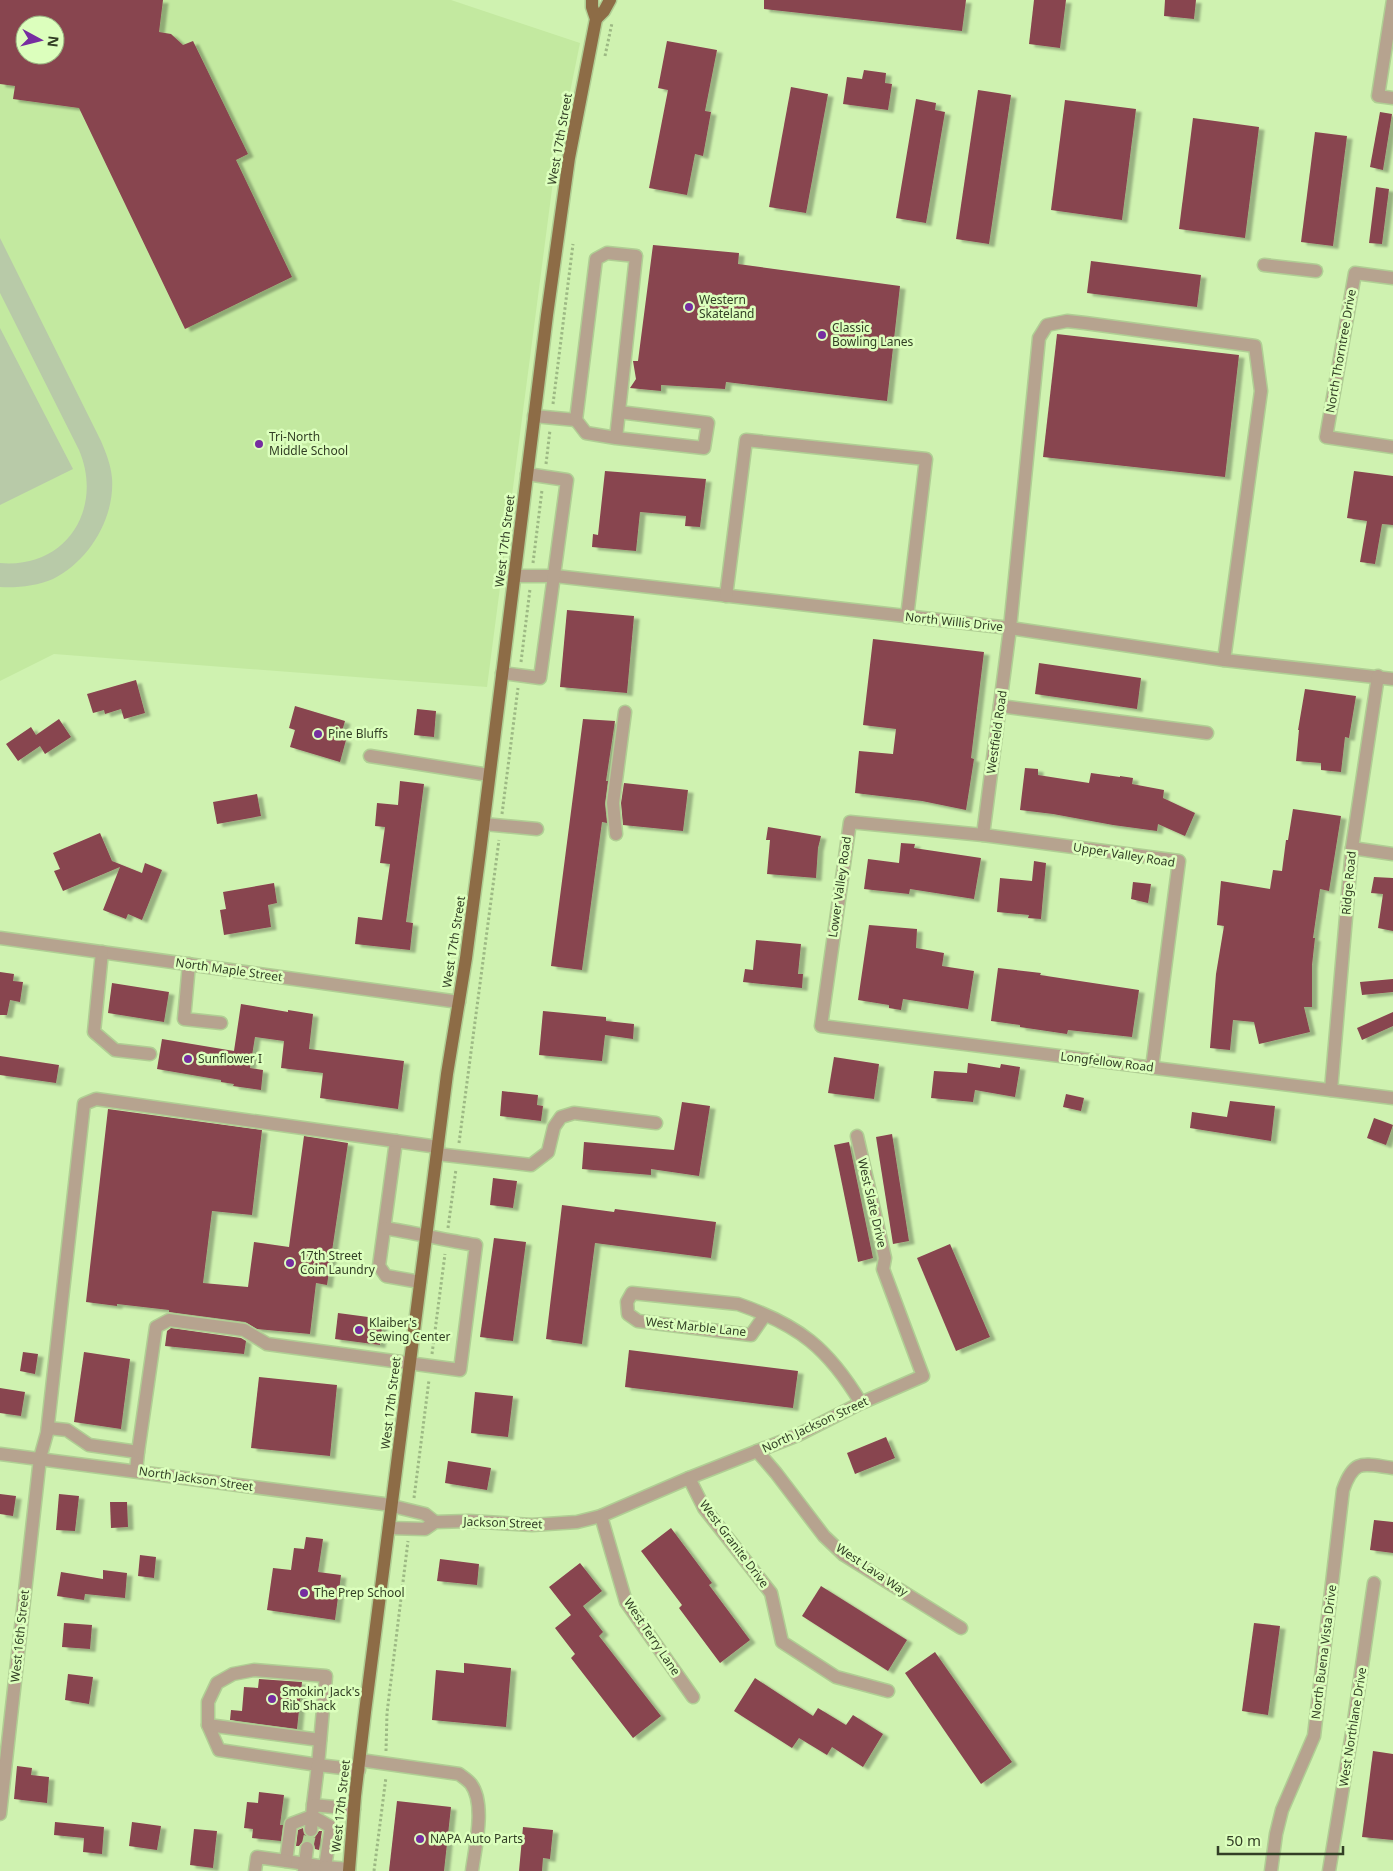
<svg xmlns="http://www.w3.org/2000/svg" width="1393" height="1871" viewBox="0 0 1393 1871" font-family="'Noto Sans',sans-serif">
<defs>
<filter id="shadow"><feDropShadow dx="5.5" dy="3" stdDeviation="1" flood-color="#0004"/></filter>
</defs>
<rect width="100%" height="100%" fill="#cff2b0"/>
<path fill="#c3e9a0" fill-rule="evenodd" d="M0 0H451L580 43 555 166 487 687 54 654 0 681ZM25 25H55V55H25Z"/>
<g fill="#b8caa8">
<path d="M0 238 101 441C106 453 111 465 112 478 115 518 89 561 53 579 37 586 17 588 0 587V563C66 569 104 509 79 450L0 293Z"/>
<path d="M0 328 73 469 0 505Z"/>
</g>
<g fill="#88444f" fill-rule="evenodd" filter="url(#shadow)">
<path d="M0 0H163L159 32 171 34 183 45 193 41 248 154 236 160 292 277 185 329 79 108 13 99 15 86 0 84ZM25 25H55V55H25Z"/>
<path d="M764 0H966L962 31 764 9Z"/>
<path d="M1034 0H1066L1060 48 1029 44Z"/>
<path d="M1165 0H1196L1194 19 1164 16Z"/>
<path d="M667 41 717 50 705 111 711 112 703 156 695 154 687 195 649 188 668 90 658 88Z"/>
<path d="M864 70 886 73 885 83 892 84 888 110 843 104 847 77 862 79Z"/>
<path d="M791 87 828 94 806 213 769 207Z"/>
<path d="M978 90 1011 95 989 244 956 239Z"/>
<path d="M916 99 936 103 935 110 945 112 926 223 896 218Z"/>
<path d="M1065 100 1136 109 1122 220 1051 210Z"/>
<path d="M1380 112 1392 114 1383 170 1370 167Z"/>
<path d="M1193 118 1259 127 1245 238 1179 229Z"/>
<path d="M1315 132 1347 136 1333 246 1301 242Z"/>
<path d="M1376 187 1389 189 1382 244 1369 243Z"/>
<path d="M653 245 739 253 738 264 900 286 887 401 726 382 725 389 661 385V391L630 388 636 379 633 361H638Z"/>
<path d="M1091 261 1201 275 1197 307 1087 293Z"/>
<path d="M1057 334 1239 355 1225 477 1043 457Z"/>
<path d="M605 471 706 479 700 527 685 526 686 516 640 512 636 551 592 547 593 534 598 535Z"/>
<path d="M1354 471 1393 476V525L1382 524 1375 564 1360 562 1367 521 1347 518Z"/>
<path d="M567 610 634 616 627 693 560 687Z"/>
<path d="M873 639 984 652 971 758 974 759 966 810 922 801 855 793 859 751 893 754 896 729 863 725Z"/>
<path d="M1039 663 1141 678 1137 709 1035 694Z"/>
<path d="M136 680 145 713 124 719 121 709 105 714 104 710 93 713 87 694Z"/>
<path d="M1305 689 1356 696 1349 738 1345 737 1341 772 1321 770V763L1296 761 1299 730H1298Z"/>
<path d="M295 706 345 721 340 738 346 740 340 762 290 747 295 730 289 728Z"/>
<path d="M417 709 436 711 434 737 414 735Z"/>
<path d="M59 719 71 737 45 754 40 746 18 761 6 744 31 727 36 735Z"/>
<path d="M583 719 615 721 606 781H608L605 804 607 823 602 822 582 970 551 966Z"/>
<path d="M1025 768 1038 769V775L1089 783 1091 773 1120 777V776L1133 778 1132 784 1164 790 1163 798 1195 813 1185 836 1158 824 1157 831 1113 825 1053 814 1020 810Z"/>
<path d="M400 781 424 784 406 922 413 923 410 950 355 944 358 917 382 920 390 864 380 863 385 827 375 826 377 803 398 805Z"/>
<path d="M624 783 688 790 683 831 623 825 621 803Z"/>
<path d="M257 794 261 816 217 824 213 802Z"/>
<path d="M1293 809 1341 816 1329 891 1320 889 1313 938H1315L1312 965V1007H1304L1310 1032 1259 1044 1254 1022 1233 1020 1230 1050 1210 1048 1216 974 1224 926 1217 925 1221 881 1270 889 1273 870 1282 871 1286 840H1288Z"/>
<path d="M768 827 821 836 818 848 816 878 767 874 770 840H766Z"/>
<path d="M100 833 112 861 142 873 145 863 162 870 142 920 128 914 126 919 103 910 120 867 63 891 54 871 60 869 53 853Z"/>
<path d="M901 843 915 844 914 848 981 858 974 899 910 889 909 894 864 889 868 859 899 863Z"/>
<path d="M1034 861 1046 863 1041 919 1028 918 1029 915 997 912 1000 878 1032 881Z"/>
<path d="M1374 877 1393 878V931L1378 928 1383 894 1371 893Z"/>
<path d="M1133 882 1151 884 1148 903 1131 899Z"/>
<path d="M274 883 277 903 268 905 271 927 224 935 220 910 226 909 223 892Z"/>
<path d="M869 925 917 929 916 948 944 953 942 966 974 971 968 1009 903 999 901 1010 889 1008V1005L858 1000Z"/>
<path d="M756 940 801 944 798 974H803L802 988 743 982 745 969 753 970Z"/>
<path d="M998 968 1041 973 1040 975 1139 990 1132 1037 1068 1030 1067 1034 1020 1027V1025L991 1021Z"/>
<path d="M0 972 14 974 13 981 23 982 20 1002 10 1000 7 1015H0Z"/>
<path d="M1393 979V992L1362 995 1360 982Z"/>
<path d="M112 983 169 992 164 1022 108 1013Z"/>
<path d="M241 1004 288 1012V1010L313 1014 309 1049 404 1061 398 1109 320 1098 323 1073 281 1068 284 1041 255 1037 250 1068 263 1070 261 1090 233 1086 234 1084 221 1082V1080L157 1069 162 1039 234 1051Z"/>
<path d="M543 1011 606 1017V1021L634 1024 633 1039 605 1035 602 1061 539 1055Z"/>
<path d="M1393 1012V1026L1362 1040 1357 1028Z"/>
<path d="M0 1056 59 1065 56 1083 0 1075Z"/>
<path d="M834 1057 879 1064 874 1099 828 1093Z"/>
<path d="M968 1063 1000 1068 1001 1064 1020 1067 1015 1097 975 1090 973 1102 931 1098 934 1071 967 1073Z"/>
<path d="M502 1091 538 1095 537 1105 543 1106 541 1121 500 1116Z"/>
<path d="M1066 1094 1084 1098 1081 1111 1063 1107Z"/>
<path d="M1230 1101 1275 1106 1271 1141 1190 1128 1192 1112 1227 1117Z"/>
<path d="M682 1102 710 1106 699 1176 651 1169V1175L582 1169 584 1142 674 1150Z"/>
<path d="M108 1109 262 1130 252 1215 212 1211 203 1283 248 1287 254 1242 289 1247 304 1136 348 1143 327 1285 316 1283 310 1334 257 1329 245 1322 169 1312V1310L117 1304V1306L86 1302Z"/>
<path d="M1374 1118 1393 1125 1386 1145 1367 1138Z"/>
<path d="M892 1134 909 1241 893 1244 876 1137Z"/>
<path d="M849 1142 873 1258 858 1262 834 1145Z"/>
<path d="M493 1178 517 1181 513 1208 490 1205Z"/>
<path d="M562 1205 614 1212 615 1209 716 1222 711 1258 595 1243 582 1344 546 1339Z"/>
<path d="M494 1238 526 1242 513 1341 480 1337Z"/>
<path d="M950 1244 990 1337 956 1351 917 1258Z"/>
<path d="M338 1313 383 1319 380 1345 335 1339Z"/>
<path d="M171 1328 241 1338 246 1341 244 1354 165 1346 167 1331Z"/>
<path d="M629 1350 798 1371 793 1408 625 1387Z"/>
<path d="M23 1352 38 1354 35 1374 20 1371Z"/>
<path d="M84 1352 130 1359 121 1429 74 1422Z"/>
<path d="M259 1377 337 1385 330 1456 251 1448Z"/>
<path d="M0 1388 25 1392 21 1416 0 1413Z"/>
<path d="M475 1392 513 1396 508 1437 471 1433Z"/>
<path d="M886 1437 895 1458 855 1474 847 1453Z"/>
<path d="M448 1461 491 1468 487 1490 445 1483Z"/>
<path d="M0 1494 16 1496 13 1516 0 1514Z"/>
<path d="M59 1494 79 1496 75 1531 56 1530Z"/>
<path d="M110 1502H127L128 1527 111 1528Z"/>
<path d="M1374 1520 1393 1522V1553L1370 1550Z"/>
<path d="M671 1528 712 1583 709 1585 750 1640 720 1663 679 1608 682 1605 641 1551Z"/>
<path d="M306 1537 323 1539 318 1572 341 1575 335 1620 267 1610 273 1568 291 1570 294 1548 304 1549Z"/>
<path d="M140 1555 156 1557 154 1578 138 1576Z"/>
<path d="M440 1559 479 1564 477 1585 437 1581Z"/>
<path d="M580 1563 602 1591 583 1606 603 1632 599 1636 661 1716 633 1738 571 1658 575 1654 555 1628 571 1615 549 1587Z"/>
<path d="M103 1570 127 1573 125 1598 85 1594 84 1600 57 1596 61 1572 103 1579Z"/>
<path d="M821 1586 907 1640 888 1671 802 1616Z"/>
<path d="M64 1623 92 1625 90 1649 62 1647Z"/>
<path d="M1254 1623 1280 1626 1268 1715 1242 1711Z"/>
<path d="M935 1652 1012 1762 981 1784 905 1673Z"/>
<path d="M464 1663 511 1668 506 1727 432 1720 436 1670 464 1673Z"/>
<path d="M68 1674 93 1677 89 1704 65 1700Z"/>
<path d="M755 1678 813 1716 818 1708 846 1725 853 1715 883 1734 863 1767 832 1747 827 1755 799 1738 792 1748 734 1711Z"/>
<path d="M259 1679 302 1682 297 1729 230 1720 231 1710 242 1711 244 1687 258 1688Z"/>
<path d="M1373 1751 1393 1754V1840L1362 1837Z"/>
<path d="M17 1766 32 1768 31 1775 49 1777 47 1803 14 1799Z"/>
<path d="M259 1792 284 1795 280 1825H283L281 1841 252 1838 253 1829 244 1828 247 1802 258 1803Z"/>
<path d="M397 1801 451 1807 444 1871H389Z"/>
<path d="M55 1822 104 1827 102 1854 83 1852 84 1838 54 1835Z"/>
<path d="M132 1822 161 1826 157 1850 129 1846Z"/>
<path d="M523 1827 553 1830 550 1859 543 1858 542 1871H519Z"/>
<path d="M303 1828 304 1834 310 1838 315 1837 319 1831H322L319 1850 315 1849 314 1844 309 1840 303 1841 299 1846H296L298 1830Z"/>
<path d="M194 1829 217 1831 213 1868 190 1865Z"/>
</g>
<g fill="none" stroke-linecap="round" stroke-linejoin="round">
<path stroke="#b0ce94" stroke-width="12" stroke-dasharray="12 6" stroke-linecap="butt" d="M307 1848 311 1830"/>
<g stroke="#b0ce94" stroke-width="15">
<g id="minor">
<path d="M1393 0 1378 96 1393 98"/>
<path d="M1264 265 1316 271"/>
<path d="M1393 278 1355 273 1326 437 1393 447"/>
<path d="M534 416 576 420"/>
<path d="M616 438 636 256 607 253 596 259 576 420 586 433 616 438 704 448 708 423 619 412"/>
<path d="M514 576H555L1010 628 1224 660 1393 679"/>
<path d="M726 596 746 440 926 459 907 617"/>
<path d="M502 673 540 678 567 480 527 474"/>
<path d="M1000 706 1207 733"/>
<path d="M370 756 489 775"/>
<path d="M484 824 537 829"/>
<path d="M616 834 613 803 625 712"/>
<path d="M983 835 1010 628 1039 338 1047 325 1067 321 1085 323 1255 346 1261 391 1224 660"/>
<path d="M1352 848 1393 854"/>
<path d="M0 938 459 1002"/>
<path d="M102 952 94 1032 115 1050 150 1054"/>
<path d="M189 964 184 1019 221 1023"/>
<path d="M1152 1068 1179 861 983 835 850 822 821 1026 1393 1098"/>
<path d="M1331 1090 1352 848 1378 676"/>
<path d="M396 1141 379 1266 386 1276 420 1282"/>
<path d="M437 1154 531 1165 548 1152 554 1127 561 1117 574 1113 656 1123"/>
<path d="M765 1315 751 1335 638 1321 628 1314 627 1302 632 1293 738 1304C799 1325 828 1348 861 1403"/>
<path d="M48 1428 67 1430 89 1445 138 1452 136 1471"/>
<path d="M757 1451 776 1473 824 1536 844 1555 961 1628"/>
<path d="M138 1452 156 1327 169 1320 244 1330 267 1344 460 1370 476 1245C445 1240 415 1233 385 1228"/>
<path d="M0 1454 384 1504 425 1514 435 1522"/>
<path d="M689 1478 704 1508 771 1593 782 1642 836 1677 888 1691"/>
<path d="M601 1516 626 1602 693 1697"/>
<path d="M389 1528 425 1529 435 1522 468 1521 532 1525 577 1522 601 1516 689 1478 798 1435 861 1403 923 1376 883 1269 885 1258 857 1136"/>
<path d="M254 1670 326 1676 318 1765 219 1750 208 1725V1702L217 1683 233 1674Z"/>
<path d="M208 1725 320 1740"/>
<path d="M360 1760 459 1774C463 1777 468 1780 471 1784 486 1804 475 1848 472 1871"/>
<path d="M313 1805 318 1765 359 1770"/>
<path d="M0 1814 40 1458 47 1433 84 1104 96 1099 438 1147"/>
<path d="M311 1830 312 1816 331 1827 325 1867 286 1861 291 1824 312 1816 313 1805 354 1809"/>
<path d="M325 1867 349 1869"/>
<path d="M255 1871 257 1857 286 1861"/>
<path d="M304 1871 307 1848"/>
<path d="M1271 1871 1276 1834 1282 1810 1314 1736 1343 1490C1354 1458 1363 1464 1393 1468"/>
<path d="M1329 1871 1354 1721 1374 1583"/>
</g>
</g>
<g stroke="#b0ce94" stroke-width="15">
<g id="major">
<path d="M596 19 604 11 610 0"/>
<path d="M349 1871 355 1796 365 1712 447 1074 466 958 480 852 547 315 569 158 596 19 592 7V0"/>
</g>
</g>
<g stroke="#9db984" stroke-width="3" stroke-dasharray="2.5 2.5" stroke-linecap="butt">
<path d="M605 56 612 23"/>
<path d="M553 404 573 244"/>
<path d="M546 464 550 430"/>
<path d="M533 563 542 490"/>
<path d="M521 662 530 589"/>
<path d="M502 814 518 688"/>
<path d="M459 1143 499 840"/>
<path d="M448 1228 456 1169"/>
<path d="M432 1354 445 1254"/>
<path d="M414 1498 429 1380"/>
<path d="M386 1751 387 1713 408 1541"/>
<path d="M374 1871 386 1777"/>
</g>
<use href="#minor" stroke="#b6a38f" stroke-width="12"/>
<use href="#major" stroke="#8d6c46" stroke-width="12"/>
</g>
<g fill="#762da0" stroke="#dcffbd" stroke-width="2">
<circle cx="689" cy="307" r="5"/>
<circle cx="822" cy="335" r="5"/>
<circle cx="259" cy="444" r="5"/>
<circle cx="318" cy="734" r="5"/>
<circle cx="188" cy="1059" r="5"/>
<circle cx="290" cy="1263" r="5"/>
<circle cx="359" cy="1330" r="5"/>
<circle cx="304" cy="1593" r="5"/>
<circle cx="272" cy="1699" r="5"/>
<circle cx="420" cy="1839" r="5"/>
</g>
<g text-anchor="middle" stroke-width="5" stroke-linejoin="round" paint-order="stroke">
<g font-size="12" fill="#323f25" stroke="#dcffbd">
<text transform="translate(560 139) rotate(-80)" y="4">West 17th Street</text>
<text transform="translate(1341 351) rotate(-80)" y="4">North Thorntree Drive</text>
<text transform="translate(505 541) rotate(-83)" y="4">West 17th Street</text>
<text transform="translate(954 622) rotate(6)" y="4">North Willis Drive</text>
<text transform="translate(997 732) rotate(-82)" y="4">Westfield Road</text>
<text transform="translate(1124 855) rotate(9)" y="4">Upper Valley Road</text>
<text transform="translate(1349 883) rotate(-85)" y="4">Ridge Road</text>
<text transform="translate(840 887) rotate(-82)" y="4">Lower Valley Road</text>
<text transform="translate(454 942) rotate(-81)" y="4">West 17th Street</text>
<text transform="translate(229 970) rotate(8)" y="4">North Maple Street</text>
<text transform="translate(1107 1062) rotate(7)" y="4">Longfellow Road</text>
<text transform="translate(872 1203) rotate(77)" y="4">West Slate Drive</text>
<text transform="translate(696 1327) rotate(6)" y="4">West Marble Lane</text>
<text transform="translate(391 1403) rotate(-83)" y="4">West 17th Street</text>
<text transform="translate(815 1425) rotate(-25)" y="4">North Jackson Street</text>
<text transform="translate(196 1479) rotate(8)" y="4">North Jackson Street</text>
<text transform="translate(503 1523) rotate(2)" y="4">Jackson Street</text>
<text transform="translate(734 1544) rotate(53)" y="4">West Granite Drive</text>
<text transform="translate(872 1570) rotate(34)" y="4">West Lava Way</text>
<text transform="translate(20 1636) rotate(-84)" y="4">West 16th Street</text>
<text transform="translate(652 1637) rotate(56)" y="4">West Terry Lane</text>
<text transform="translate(1324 1652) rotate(-83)" y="4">North Buena Vista Drive</text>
<text transform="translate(1353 1727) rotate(-81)" y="4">West Northlane Drive</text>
<text transform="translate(341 1806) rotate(-84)" y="4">West 17th Street</text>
</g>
<g font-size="12" fill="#323f25" stroke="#dcffbd" text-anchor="start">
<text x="699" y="304">Western<tspan x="699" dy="14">Skateland</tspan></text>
<text x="832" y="332">Classic<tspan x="832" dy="14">Bowling Lanes</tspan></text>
<text x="269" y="441">Tri-North<tspan x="269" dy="14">Middle School</tspan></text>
<text x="328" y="738">Pine Bluffs</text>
<text x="198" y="1063">Sunflower I</text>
<text x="300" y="1260">17th Street<tspan x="300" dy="14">Coin Laundry</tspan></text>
<text x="369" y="1327">Klaiber's<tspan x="369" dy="14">Sewing Center</tspan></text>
<text x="314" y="1597">The Prep School</text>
<text x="282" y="1696">Smokin' Jack's<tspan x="282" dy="14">Rib Shack</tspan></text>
<text x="430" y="1843">NAPA Auto Parts</text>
</g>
</g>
<g transform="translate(40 40) rotate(97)"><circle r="24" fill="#dcffbd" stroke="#98b280"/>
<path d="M0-4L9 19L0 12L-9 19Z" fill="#762da0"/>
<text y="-8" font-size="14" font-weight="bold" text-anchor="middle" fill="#323f25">N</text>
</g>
<path d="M1218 1846v8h125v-8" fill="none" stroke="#323f25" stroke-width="2.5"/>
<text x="1226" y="1846" font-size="15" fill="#323f25" stroke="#dcffbd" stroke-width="4" paint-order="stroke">50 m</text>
</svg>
